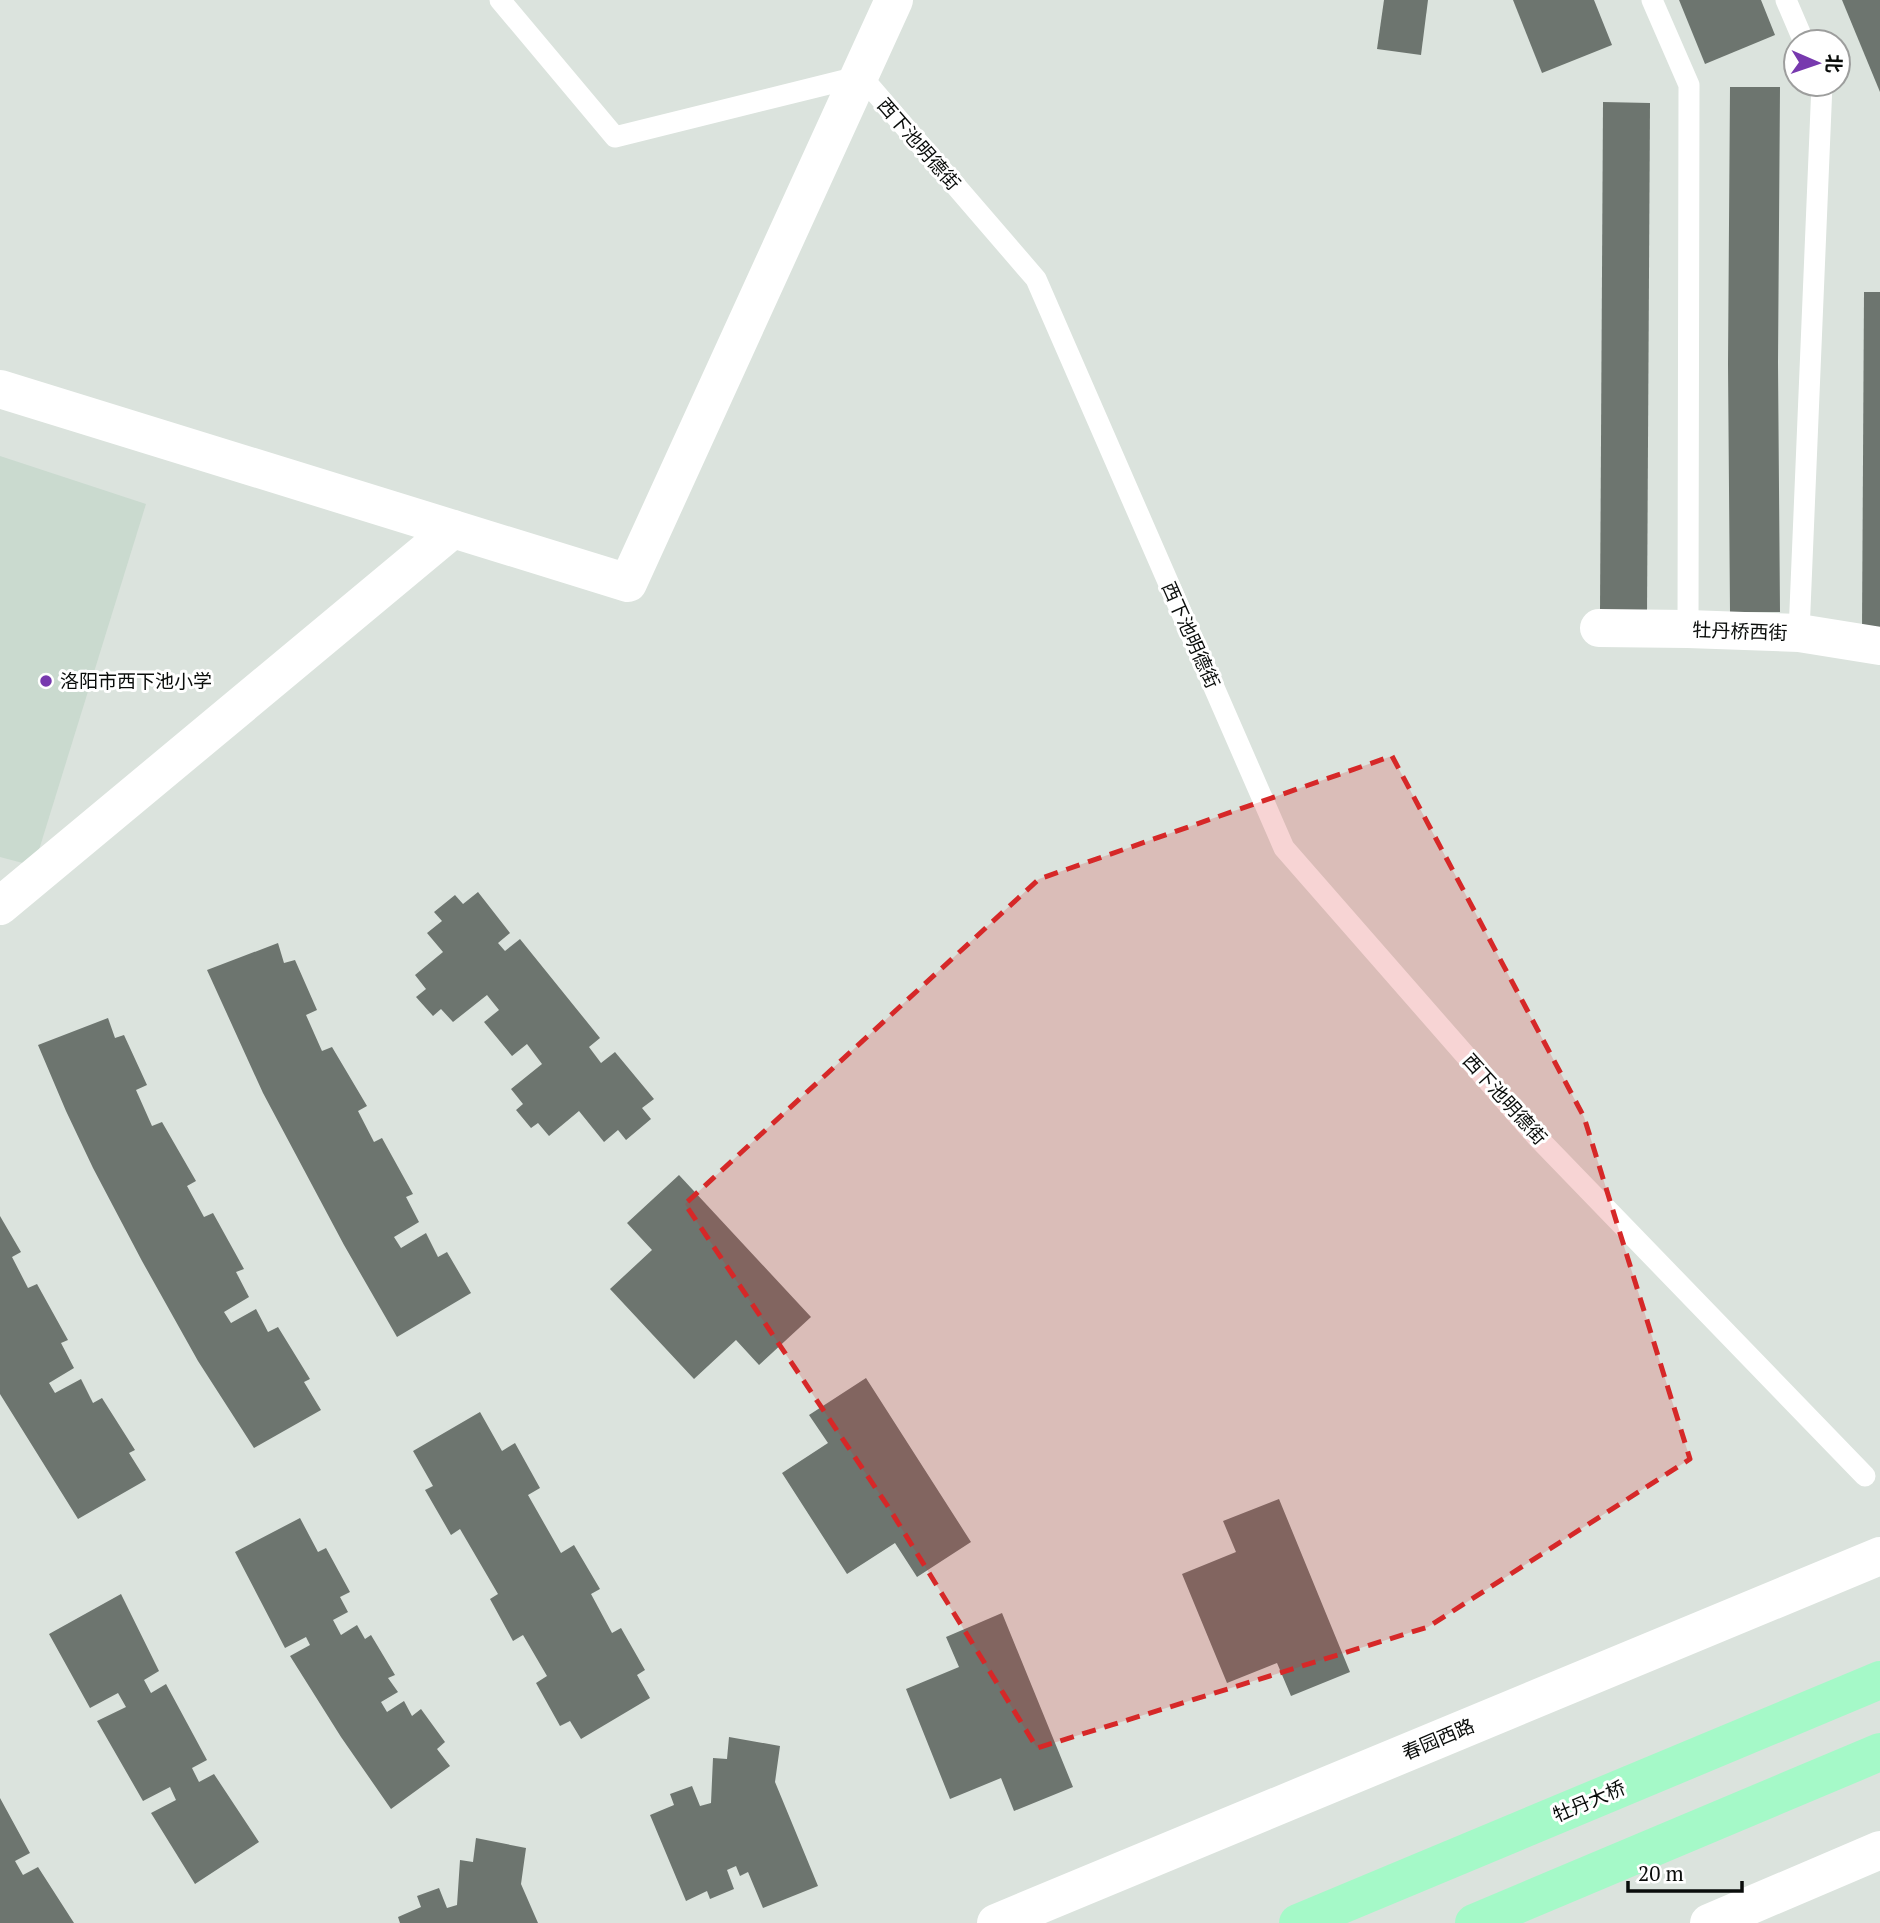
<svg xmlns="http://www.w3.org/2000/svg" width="1880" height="1923" viewBox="0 0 1880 1923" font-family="'PT Serif','Noto Sans SC',serif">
<rect width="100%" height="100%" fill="#dbe3dd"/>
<path fill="#cadacf" d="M0 456 146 504 34 866 0 857Z"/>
<g fill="#6d756f">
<path d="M1384 0H1428L1421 55 1377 49Z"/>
<path d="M1513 0H1594L1612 45 1542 73Z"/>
<path d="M1679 0H1761L1775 35 1705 64Z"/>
<path d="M1842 0H1880V92Z"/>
<path d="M1730 87H1780L1778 363 1780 612H1730L1728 364Z"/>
<path d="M1603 102 1650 103 1647 614 1600 613Z"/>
<path d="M1864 292H1880V631H1862Z"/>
<path d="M478 892 510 933 498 943 505 951 520 939 600 1038 589 1047 601 1063 615 1052 654 1099 642 1108 651 1119 626 1140 618 1130 604 1142 579 1111 549 1136 538 1123 531 1128 516 1110 523 1104 511 1089 542 1064 527 1044 512 1056 484 1022 499 1010 487 995 453 1022 441 1009 433 1016 416 997 426 989 415 975 443 952 427 933 442 921 434 912 455 895 463 904Z"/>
<path d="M278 943 284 963 295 960 317 1010 306 1015 322 1051 332 1047 367 1106 358 1111 374 1142 382 1138 413 1194 406 1197 419 1222 394 1237 401 1248 426 1233 438 1257 447 1252 471 1293 397 1337 344 1245 263 1093 207 970Z"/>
<path d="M108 1018 115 1038 124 1035 147 1085 136 1090 152 1126 162 1122 196 1181 187 1186 204 1217 213 1213 244 1269 236 1272 249 1297 224 1312 231 1323 256 1309 268 1332 278 1327 310 1379 304 1382 321 1410 254 1448 198 1361 142 1261 93 1168 66 1111 38 1045Z"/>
<path d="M679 1175 811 1317 759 1365 736 1340 694 1379 610 1289 652 1250 627 1223Z"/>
<path d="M0 1216 21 1252 12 1257 28 1288 37 1284 68 1340 61 1343 74 1368 49 1383 55 1393 81 1379 93 1403 102 1398 135 1450 129 1453 146 1480 78 1519 0 1394Z"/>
<path d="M866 1378 971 1542 917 1577 895 1543 847 1574 782 1473 828 1443 809 1415Z"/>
<path d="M480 1412 502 1451 515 1443 540 1488 528 1495 561 1553 574 1545 600 1589 591 1594 612 1633 621 1628 645 1670 637 1675 650 1698 581 1739 570 1721 560 1726 536 1683 547 1676 523 1635 513 1641 490 1599 498 1594 460 1529 451 1535 425 1490 433 1486 413 1451Z"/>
<path d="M1279 1499 1350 1672 1291 1696 1277 1663 1227 1683 1182 1574 1236 1552 1223 1521Z"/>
<path d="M300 1518 318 1552 326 1548 350 1592 340 1597 348 1612 333 1620 341 1635 357 1625 365 1639 371 1635 395 1675 388 1678 398 1692 381 1702 387 1712 404 1701 412 1716 421 1709 445 1742 437 1749 450 1766 391 1809 341 1737 290 1656 310 1645 306 1637 285 1648 235 1552Z"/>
<path d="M121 1594 159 1671 144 1680 151 1693 166 1684 207 1760 192 1768 199 1782 214 1774 259 1842 195 1884 151 1813 176 1800 170 1787 143 1801 97 1721 126 1707 118 1693 90 1708 49 1634Z"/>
<path d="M1002 1613 1073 1787 1014 1811 1001 1778 950 1799 906 1689 959 1667 946 1637Z"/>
<path d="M729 1737 780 1746 775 1782 818 1886 763 1908 748 1872 740 1876 736 1866 727 1870 734 1889 710 1899 707 1891 686 1901 650 1815 674 1805 670 1794 692 1786 700 1806 711 1803 713 1758 727 1759Z"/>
<path d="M0 1798 30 1853 15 1861 23 1875 38 1867 74 1923H0Z"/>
<path d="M476 1838 526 1848 521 1884 538 1923H400L398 1917 421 1907 417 1896 439 1888 447 1908 457 1905 460 1860 473 1862Z"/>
</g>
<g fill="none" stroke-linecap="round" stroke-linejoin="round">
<g stroke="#fff" stroke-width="21">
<path d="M500 0 615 137 861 76 1036 279 1284 848 1537 1137 1865 1476"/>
<path d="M1652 0 1689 85 1688 629"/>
<path d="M1786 0 1804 42"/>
<path d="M1799 633 1822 84"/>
</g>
<g stroke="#fff" stroke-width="38">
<path d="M0 389 628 583 894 0"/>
<path d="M1599 628 1688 629 1799 633 1880 646"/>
<path d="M0 906 453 529"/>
</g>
<g stroke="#fff" stroke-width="38">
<path d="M996 1923 1880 1556"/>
<path d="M1709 1923 1880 1850"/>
</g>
<g stroke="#a5f9c8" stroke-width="38">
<path d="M1298 1923 1880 1680"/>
<path d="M1474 1923 1880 1752"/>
</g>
</g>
<path fill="#d62828" fill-opacity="0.2" stroke="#d62828" stroke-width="5" stroke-dasharray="14 9" stroke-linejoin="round" d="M1392 756 1584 1117 1690 1459 1428 1627 1037 1748 889 1508 685 1204 1039 879Z"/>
<circle fill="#7739ae" stroke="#fff" stroke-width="2.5" cx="46" cy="681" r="7"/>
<g text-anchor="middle" stroke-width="6" stroke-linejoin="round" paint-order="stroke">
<g font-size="19" fill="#0a0d0b" stroke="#fff">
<text transform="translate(919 144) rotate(49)" y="7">西下池明德街</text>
<text transform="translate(1740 631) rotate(2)" y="7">牡丹桥西街</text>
<text transform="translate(1191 635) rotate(66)" y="7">西下池明德街</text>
<text transform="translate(1505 1099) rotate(48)" y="7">西下池明德街</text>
<text transform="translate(1438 1739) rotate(-23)" y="7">春园西路</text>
<text transform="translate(1589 1801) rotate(-23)" y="7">牡丹大桥</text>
</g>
<g font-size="19" fill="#0a0d0b" stroke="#fff" text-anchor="start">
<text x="60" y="688">洛阳市西下池小学</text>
</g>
</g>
<g transform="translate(1817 63) rotate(92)"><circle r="33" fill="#ffffff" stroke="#9d9e9d" stroke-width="2"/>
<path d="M0-5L12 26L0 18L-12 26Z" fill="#7739ae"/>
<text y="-10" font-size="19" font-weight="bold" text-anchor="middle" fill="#0a0d0b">北</text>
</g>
<path d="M1628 1881v10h114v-10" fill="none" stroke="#0a0d0b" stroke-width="3.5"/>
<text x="1638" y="1881" font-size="21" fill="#0a0d0b" stroke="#ffffff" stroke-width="5" paint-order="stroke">20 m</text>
</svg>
